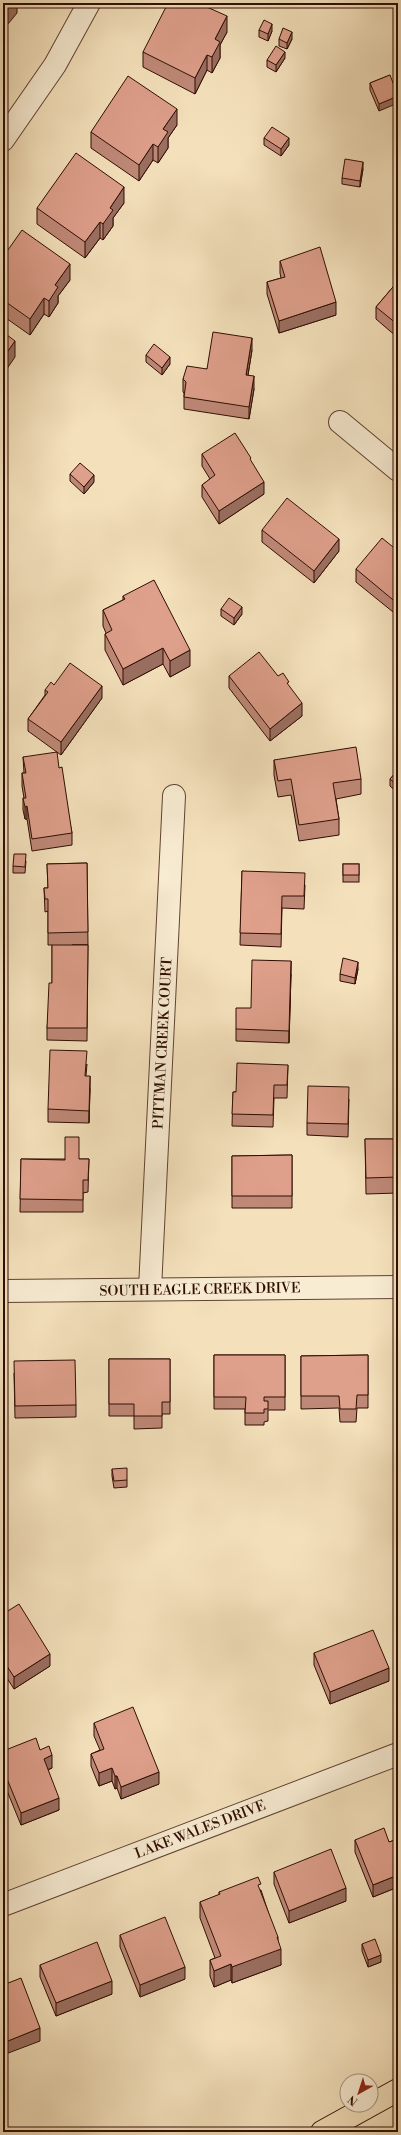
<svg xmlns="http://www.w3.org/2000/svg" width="401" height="2135" viewBox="0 0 401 2135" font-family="'Libre Bodoni',serif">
<rect width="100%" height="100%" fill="#f4e1bc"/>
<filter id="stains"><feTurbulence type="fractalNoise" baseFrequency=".005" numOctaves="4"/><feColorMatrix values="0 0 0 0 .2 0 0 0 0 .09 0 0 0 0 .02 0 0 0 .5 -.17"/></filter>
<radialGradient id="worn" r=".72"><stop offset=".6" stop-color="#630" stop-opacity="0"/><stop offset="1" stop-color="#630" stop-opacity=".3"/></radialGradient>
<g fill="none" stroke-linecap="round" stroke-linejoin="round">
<g stroke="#604230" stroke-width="24">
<g id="minor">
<path d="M3 140 55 65 89 3"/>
<path d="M340 422 398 470"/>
<path d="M150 1289 174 796"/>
<path d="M3 1291 398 1287"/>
<path d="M3 1905 398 1754"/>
</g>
</g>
<g stroke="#2f0d02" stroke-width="24">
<path id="primary" d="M322 2132 398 2090"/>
</g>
<use href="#minor" stroke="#f8ecd3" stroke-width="22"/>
<use href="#primary" stroke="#f4e1bc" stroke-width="22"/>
</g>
<g fill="#bf8978" stroke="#2f0d02">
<path d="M259 30 272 31 268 41 259 37Z"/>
<path d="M227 32 220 45V58L212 73 207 70 195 94 143 67V52Z"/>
<path d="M279 39H292L287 49 279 46Z"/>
<path d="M285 58 276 72 267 67V60Z"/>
<path d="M390 75 379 111 370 90V83Z"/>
<path d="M177 125 168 138V148L158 163 153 160 139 181 91 148V132Z"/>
<path d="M264 138 289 145 281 156 264 145Z"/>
<path d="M363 169 360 187 342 184V178Z"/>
<path d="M124 203 113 218V226L103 240 100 238 85 258 37 224V208Z"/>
<path d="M3 257 70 280 58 296V303L49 317 44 314 30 335 3 316Z"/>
<path d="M280 261 336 315 279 333 267 294V282L281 278 280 273Z"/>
<path d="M398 281V336L397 337 376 319V307Z"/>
<path d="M252 350 248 375 254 389 249 419 184 409V393L183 392V379Z"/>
<path d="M146 355 170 364 162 375 146 362Z"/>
<path d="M202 454 264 494 219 524 202 497V485L210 479 202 466Z"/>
<path d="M70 474 94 482 84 494 70 481Z"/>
<path d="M262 530 339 551 314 583 262 542Z"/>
<path d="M398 551V616L356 582V569Z"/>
<path d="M123 596 190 666 170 677 163 664 123 685 105 650V634L106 633 103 626V610L123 600Z"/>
<path d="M221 609 242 614 234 625 221 616Z"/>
<path d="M229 676H278L289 687 302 716 270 741 229 688Z"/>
<path d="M54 685 102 698 61 755 28 731V719L45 695V690Z"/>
<path d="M23 757 59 768 72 833V845L32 851 27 819H25L23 810V798H24L22 786V773H24Z"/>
<path d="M274 760 361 779V794L336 799 339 819V835L299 841 291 795 278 797 274 775Z"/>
<path d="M398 770V793L390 786V779Z"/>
<path d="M26 861 25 873H13V866Z"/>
<path d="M87 863 88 945H72H88L87 1041 47 1040V1028L52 983V945H48V911L45 912 44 888H48L47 864Z"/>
<rect x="343" y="864" width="16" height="18"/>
<path d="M242 871 305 885 304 909 282 908 281 947 240 945Z"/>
<path d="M358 969 355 984 340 981V974Z"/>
<path d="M291 974 289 1043 236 1041V1029L251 1008Z"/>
<path d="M87 1064 86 1076 90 1089 89 1123 48 1122V1109Z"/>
<path d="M288 1065 287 1098H274L273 1127 232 1126 233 1092H236Z"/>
<path d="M349 1099 348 1137 307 1135V1123Z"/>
<path d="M365 1139H398V1193L366 1194Z"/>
<path d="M292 1155V1208H232V1156Z"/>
<path d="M21 1159H89L88 1192 83 1193V1212H20Z"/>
<path d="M214 1355H285V1410H268V1421L264 1422V1425H245V1409H214Z"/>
<path d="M368 1355V1408H357L356 1422H340L339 1408 301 1409V1356Z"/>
<path d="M109 1359H170V1414H162V1428L134 1429V1416H109Z"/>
<path d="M14 1373 76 1405V1417L15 1418Z"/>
<path d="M112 1469 127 1480V1487L114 1488 112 1476Z"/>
<path d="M3 1614 50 1666 14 1689 3 1672Z"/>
<path d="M314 1653 389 1681 330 1704 314 1665Z"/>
<path d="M94 1723 159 1784 121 1799 117 1788 115 1789 112 1781 99 1786 91 1766V1754L100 1750 94 1736Z"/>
<path d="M40 1750 52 1768 48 1770 59 1810 21 1825 3 1781V1751Z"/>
<path d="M398 1839V1887L373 1897 355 1852V1840L389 1842Z"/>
<path d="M274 1872 346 1901 289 1923 274 1884Z"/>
<path d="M261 1890 278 1942 281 1965 232 1983 231 1980 214 1987 210 1976V1960L215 1958 200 1918V1902L219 1895V1892Z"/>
<path d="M120 1935 185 1979 140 1997 120 1947Z"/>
<path d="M362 1944 381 1962 368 1967 362 1951Z"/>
<path d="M40 1965 112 1994 56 2016 40 1977Z"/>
</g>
<g fill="#9b6f61" stroke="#2f0d02">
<path d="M10 3H17V13L3 30V12Z"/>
<path d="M227 16V32L220 45V58L212 73V57L215 39Z"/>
<path d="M272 24V31L268 41V34Z"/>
<path d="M292 32V39L287 49V43Z"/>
<path d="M285 52V58L276 72V65Z"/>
<path d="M207 55V70L195 94V78Z"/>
<path d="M398 96V103L379 111V104Z"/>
<path d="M177 109V125L168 138V148L158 163V147L163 129Z"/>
<path d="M289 138V145L281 156V149Z"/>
<path d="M153 144V160L139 181V165Z"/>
<path d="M363 162V169L360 187V181Z"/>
<path d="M124 187V203L113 218V226L103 240V224L110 208Z"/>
<path d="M100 222V238L85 258V242Z"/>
<path d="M70 264V280L58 296V303L49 317V301L55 285Z"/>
<path d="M44 298V314L30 335V319Z"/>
<path d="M336 302V315L279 333V321Z"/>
<path d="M398 323V336L397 337V324Z"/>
<path d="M252 338V350L246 387V375Z"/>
<path d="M15 341V357L4 373V380L3 381V358Z"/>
<path d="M170 357V364L162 375V368Z"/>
<path d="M254 376V389L249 419V407Z"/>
<path d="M94 475V482L84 494V487Z"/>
<path d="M264 482V494L219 524V511Z"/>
<path d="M339 539V551L314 583V571Z"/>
<path d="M242 607V614L234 625V618Z"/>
<path d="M163 648V664L123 685V669Z"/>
<path d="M190 650V666L170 677V661Z"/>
<path d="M102 686V698L61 755V742Z"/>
<path d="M302 703V716L270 741V729Z"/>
<path d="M27 806V819H25V807Z"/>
<path d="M291 961V974L289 1043V1031Z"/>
<path d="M358 962V969L355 984V978Z"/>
<path d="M90 1076V1089L89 1123V1111Z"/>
<path d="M50 1654V1666L14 1689V1677Z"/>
<path d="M389 1668V1681L330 1704V1692Z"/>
<path d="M52 1755V1768L44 1771V1759Z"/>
<path d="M112 1768V1781L99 1786V1773Z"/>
<path d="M159 1772V1784L121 1799V1787Z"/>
<path d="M115 1776H117V1788L115 1789Z"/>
<path d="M59 1798V1810L21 1825V1813Z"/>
<path d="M398 1875V1887L373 1897V1885Z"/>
<path d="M346 1888V1901L289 1923V1911Z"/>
<path d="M277 1937H278V1950L281 1949V1965L232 1983V1967Z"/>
<path d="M381 1955V1962L368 1967V1960Z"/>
<path d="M231 1964V1980L214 1987V1971Z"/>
<path d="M185 1967V1979L140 1997V1985Z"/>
<path d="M112 1981V1994L56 2016V2003Z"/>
<path d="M40 2028V2041L3 2055V2043Z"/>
</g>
<g fill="#de9f8b" stroke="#2f0d02">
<path d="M3 3H10L3 12Z"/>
<path d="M168 3H198L227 16 215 39 220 42 212 57 207 55 195 78 143 52Z"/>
<path d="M264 20 272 24 268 34 259 30Z"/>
<path d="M283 28 292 32 287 43 279 39Z"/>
<path d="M276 46 285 52 276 65 267 60Z"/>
<path d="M390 75 398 96 379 104 370 83Z"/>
<path d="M128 76 177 109 163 129 168 132 158 147 153 144 139 165 91 132Z"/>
<path d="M272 127 289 138 281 149 264 138Z"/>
<path d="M76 153 124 187 110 208 113 210 103 224 100 222 85 242 37 208Z"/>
<path d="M345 159 363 162 360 181 342 178Z"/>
<path d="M22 230 70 264 55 285 58 287 49 301 44 298 30 319 3 300V257Z"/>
<path d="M320 247 336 302 279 321 267 282 285 277 280 261Z"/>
<path d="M398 281V323L397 324 376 307Z"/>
<path d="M3 332 15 341 3 358Z"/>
<path d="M213 332 252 338 246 375 254 376 249 407 184 397 186 382 183 379 187 366 207 369Z"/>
<path d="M154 344 170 357 162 368 146 355Z"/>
<path d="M235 433 251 458 250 459 264 482 219 511 202 485 215 475 202 454Z"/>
<path d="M80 463 94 475 84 487 70 474Z"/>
<path d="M287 498 339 539 314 571 262 530Z"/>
<path d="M382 538 398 551V604L356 569Z"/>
<path d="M154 580 190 650 170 661 163 648 123 669 105 634 112 630 103 610 125 599 123 596Z"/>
<path d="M229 598 242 607 234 618 221 609Z"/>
<path d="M259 652 278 676 283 673 289 682 287 683 302 703 270 729 229 676Z"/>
<path d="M70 663 102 686 61 742 28 719 48 692 45 690 51 682 54 685Z"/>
<path d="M356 747 361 779 333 783 339 819 299 825 291 779 278 781 274 760Z"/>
<path d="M57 752 59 768 62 767 72 833 32 839 27 806 25 807 23 798H26L22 773H26L23 757Z"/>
<path d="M398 770V786L390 779Z"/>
<path d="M14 854H26L25 867 13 866Z"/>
<path d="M87 863 88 932 48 933V899H45L44 888H48L47 864Z"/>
<rect x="343" y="864" width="16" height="11"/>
<path d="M242 871 305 873 304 896H282L281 934 240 933Z"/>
<path d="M52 945H88L87 1028H47L49 983H52Z"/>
<path d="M343 958 358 962 355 978 340 974Z"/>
<path d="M252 960 291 961 289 1031 236 1029V1008H251Z"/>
<path d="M50 1050 87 1051 85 1076H90L89 1111 48 1109Z"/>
<path d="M237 1063 288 1065 287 1085H274L273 1115 232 1114 233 1092H236Z"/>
<path d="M308 1086 349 1087 348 1124 307 1123Z"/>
<path d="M65 1137H79V1159H89L88 1180H83V1200L20 1199 21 1159 65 1160Z"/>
<path d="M365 1139H398V1177L366 1178Z"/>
<path d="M292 1155V1196H232V1156Z"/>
<path d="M214 1355H285V1397H264V1401H268V1409H264V1413H245L246 1397H214Z"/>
<path d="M368 1355V1395H357L356 1409H340L339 1396H301V1356Z"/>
<path d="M109 1359H170V1402H162V1416H134V1404H109Z"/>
<path d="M75 1360 76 1405 15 1406 14 1361Z"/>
<path d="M127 1468V1480L114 1481 112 1469Z"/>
<path d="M19 1604 50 1654 14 1677 3 1660V1614Z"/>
<path d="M373 1630 389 1668 330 1692 314 1653Z"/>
<path d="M133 1707 159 1772 121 1787 117 1776H115L112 1768 99 1773 91 1754 104 1749 94 1723Z"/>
<path d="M36 1738 40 1750 49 1746 52 1755 44 1759 59 1798 21 1813 3 1769V1751Z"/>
<path d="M384 1828 389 1842 398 1839V1875L373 1885 355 1840Z"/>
<path d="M331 1849 346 1888 289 1911 274 1872Z"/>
<path d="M258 1877 261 1884 258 1885 278 1937H277L281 1949 232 1967 231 1964 214 1971 210 1960 221 1956 200 1902 220 1894 219 1892Z"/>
<path d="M165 1917 185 1967 140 1985 120 1935Z"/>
<path d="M375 1939 381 1955 368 1960 362 1944Z"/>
<path d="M97 1942 112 1981 56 2003 40 1965Z"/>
<path d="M21 1978 40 2028 3 2043V1985Z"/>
</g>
<g text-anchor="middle" stroke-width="4" stroke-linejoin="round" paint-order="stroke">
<g font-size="14" fill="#2f0d02" stroke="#f8ecd3">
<text transform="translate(162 1043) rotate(-87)" y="5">PITTMAN CREEK COURT</text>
<text transform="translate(200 1289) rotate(-1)" y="5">SOUTH EAGLE CREEK DRIVE</text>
<text transform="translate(200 1829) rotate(-21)" y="5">LAKE WALES DRIVE</text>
</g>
</g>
<rect width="401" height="2135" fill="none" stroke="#f4e1bc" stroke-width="16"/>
<rect x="4" y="4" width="393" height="2127" fill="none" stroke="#2f0d02" stroke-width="2"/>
<rect x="8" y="8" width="385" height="2119" fill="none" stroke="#2f0d02"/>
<g transform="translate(359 2093) rotate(219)"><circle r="19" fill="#f8ecd3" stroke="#a8937f"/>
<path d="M0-3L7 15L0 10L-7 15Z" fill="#8f2418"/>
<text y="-6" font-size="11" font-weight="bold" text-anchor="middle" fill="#2f0d02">N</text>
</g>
<rect width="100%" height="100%" filter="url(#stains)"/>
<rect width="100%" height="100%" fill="url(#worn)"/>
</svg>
